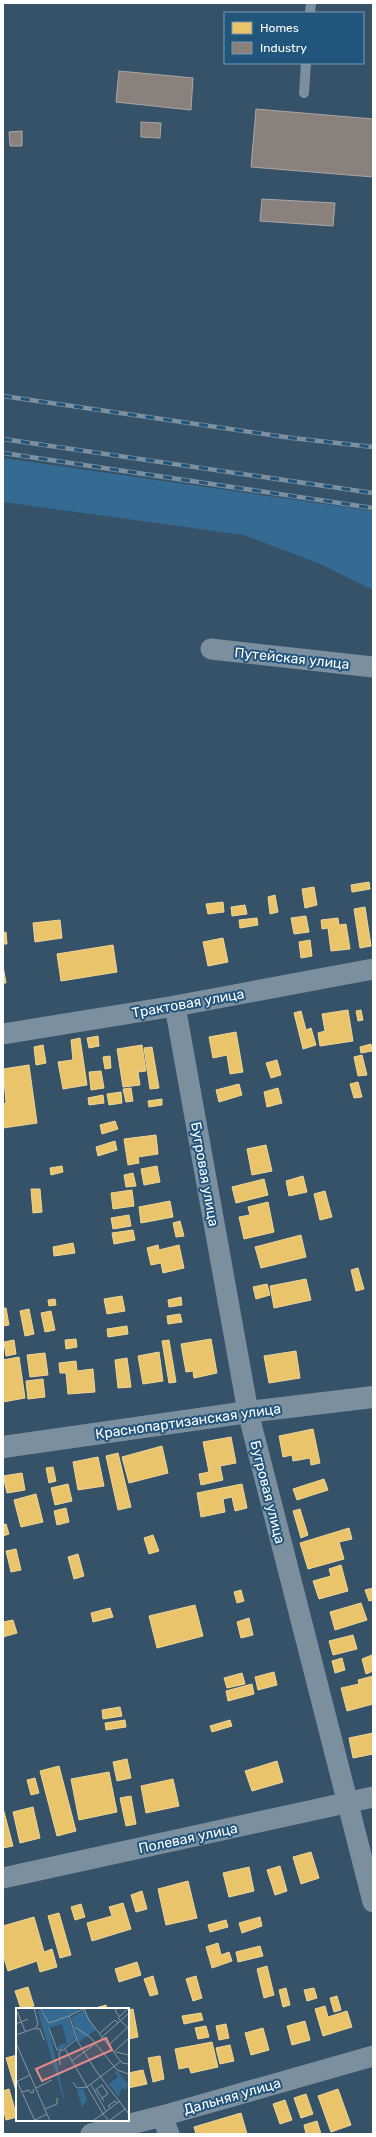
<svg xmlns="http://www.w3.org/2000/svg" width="376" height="2137" viewBox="0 0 376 2137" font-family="Rubik,sans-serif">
<rect width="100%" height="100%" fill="#365268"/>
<path fill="#356b93" d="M3 458 373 511V590L320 564 244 535 3 502Z"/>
<g fill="#e9c46a" stroke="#f0d697">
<path d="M369 882 370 889 352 892 351 885Z"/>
<path d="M314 887 317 905 305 908 302 889Z"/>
<path d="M275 895 278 912 270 914 268 897Z"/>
<path d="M223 902 224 912 208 914 206 904Z"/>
<path d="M245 905 247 914 232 916 231 907Z"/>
<path d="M365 907 371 946 360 948 354 909Z"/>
<path d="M306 916 309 932 294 934 291 918Z"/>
<path d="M257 918 258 925 240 928 239 920Z"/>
<path d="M338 918 339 925 346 924 350 949 331 951 328 928 322 929 321 920Z"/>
<path d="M60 920 62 938 35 942 33 923Z"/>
<path d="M6 932 7 944H3V933Z"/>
<path d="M223 938 228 962 208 966 203 942Z"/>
<path d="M310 940 312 956 301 958 299 942Z"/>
<path d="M113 945 117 972 61 981 57 954Z"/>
<path d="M3 966 6 983H3Z"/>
<path d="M348 1010 353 1041 320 1046 318 1033 325 1031 322 1014Z"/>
<path d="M361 1010 363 1020 358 1021 356 1011Z"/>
<path d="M301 1011 306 1030 311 1028 316 1045 303 1049 294 1013Z"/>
<path d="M236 1032 243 1072 230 1074 227 1055 213 1058 209 1037Z"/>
<path d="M98 1036 99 1046 89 1048 87 1038Z"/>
<path d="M80 1038 87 1085 63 1089 58 1062 73 1060 71 1040Z"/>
<path d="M371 1044 372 1051 361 1053 360 1047Z"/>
<path d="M43 1045 46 1063 36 1065 34 1047Z"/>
<path d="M142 1045 146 1071 138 1072 140 1085 123 1087 117 1049Z"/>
<path d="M152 1047 159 1088 150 1089 144 1048Z"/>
<path d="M362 1055 367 1075 358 1076 354 1057Z"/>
<path d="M110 1056 111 1068 105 1069 103 1057Z"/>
<path d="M277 1060 281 1075 271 1078 266 1063Z"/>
<path d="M29 1065 37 1123 3 1128V1104L6 1103 3 1069Z"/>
<path d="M101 1071 104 1088 91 1090 89 1072Z"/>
<path d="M358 1082 362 1097 354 1098 350 1084Z"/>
<path d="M239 1084 242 1095 219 1102 216 1090Z"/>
<path d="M131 1088 133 1101 126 1102 123 1089Z"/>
<path d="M278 1088 282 1103 267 1107 264 1092Z"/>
<path d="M121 1092 122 1103 109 1105 107 1094Z"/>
<path d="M103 1095 104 1103 89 1105 88 1098Z"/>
<path d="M162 1099V1105L149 1107 148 1101Z"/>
<path d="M115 1121 118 1129 102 1134 100 1125Z"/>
<path d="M156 1135 158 1154 138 1157 139 1163 128 1165 124 1139Z"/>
<path d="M115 1141 117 1150 98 1156 96 1147Z"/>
<path d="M266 1145 272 1171 252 1175 247 1149Z"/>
<path d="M62 1166 63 1172 51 1175 50 1168Z"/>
<path d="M157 1166 160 1182 144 1185 141 1169Z"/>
<path d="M133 1173 136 1186 126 1187 124 1175Z"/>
<path d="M303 1176 307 1192 289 1196 286 1181Z"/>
<path d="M264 1179 268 1195 236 1203 232 1187Z"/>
<path d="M31 1189H40L42 1212 33 1213Z"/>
<path d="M132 1190 134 1206 113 1209 111 1193Z"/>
<path d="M325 1191 332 1217 320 1220 314 1194Z"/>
<path d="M170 1201 173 1217 141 1223 139 1207Z"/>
<path d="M268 1202 274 1232 244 1239 239 1217 250 1215 248 1207Z"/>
<path d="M129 1215 131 1226 113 1229 111 1218Z"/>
<path d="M180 1221 184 1236 176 1237 173 1223Z"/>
<path d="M133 1230 135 1240 114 1244 112 1233Z"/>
<path d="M301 1235 306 1257 261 1268 255 1247Z"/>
<path d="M73 1243 75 1253 54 1256 53 1247Z"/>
<path d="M158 1245 159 1250 179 1245 184 1268 163 1273 161 1263 151 1265 147 1248Z"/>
<path d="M358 1268 364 1289 356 1291 351 1270Z"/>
<path d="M306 1279 311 1300 274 1308 270 1286Z"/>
<path d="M267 1284 270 1295 256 1299 253 1287Z"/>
<path d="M122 1296 125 1311 107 1314 104 1299Z"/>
<path d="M181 1297 182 1305 169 1307 168 1300Z"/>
<path d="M55 1299 56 1305 49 1306 48 1300Z"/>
<path d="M3 1308H6L9 1325 3 1326Z"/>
<path d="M29 1309 34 1334 25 1336 20 1311Z"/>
<path d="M51 1311 55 1330 45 1332 41 1313Z"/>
<path d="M180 1314 182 1322 168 1324 167 1316Z"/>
<path d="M127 1326 128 1334 108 1337 107 1329Z"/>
<path d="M76 1339 77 1347 66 1349 65 1340Z"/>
<path d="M211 1339 217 1373 194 1378 193 1371 186 1372 181 1344Z"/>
<path d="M14 1340 16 1354 6 1356 4 1342Z"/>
<path d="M169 1340 176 1382 169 1383 162 1341Z"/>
<path d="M296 1351 300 1378 269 1383 264 1356Z"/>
<path d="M159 1352 163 1381 143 1384 138 1356Z"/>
<path d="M45 1353 48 1375 30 1377 27 1355Z"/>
<path d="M19 1357 25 1398 3 1402V1360Z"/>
<path d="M127 1358 131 1387 118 1388 115 1360Z"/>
<path d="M76 1361 77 1371 93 1369 95 1392 68 1394 66 1373H60L59 1363Z"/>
<path d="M43 1379 45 1397 28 1399 26 1381Z"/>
<path d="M313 1429 320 1463 311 1465 310 1458 293 1461 292 1455 283 1457 279 1436Z"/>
<path d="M231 1437 236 1463 220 1466 223 1480 201 1485 199 1474 209 1472 203 1442Z"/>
<path d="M162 1446 168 1473 129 1483 122 1457Z"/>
<path d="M118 1453 131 1507 118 1510 106 1456Z"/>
<path d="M98 1457 104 1486 78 1490 73 1462Z"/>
<path d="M53 1467 56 1481 49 1483 46 1468Z"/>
<path d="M22 1473 25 1490 7 1493 3 1476Z"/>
<path d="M324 1479 328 1490 297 1500 293 1489Z"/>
<path d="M68 1484 72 1501 55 1505 51 1488Z"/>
<path d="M242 1484 247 1508 235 1511 232 1497 223 1499 225 1512 201 1517 197 1493Z"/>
<path d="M36 1494 43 1522 21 1527 14 1500Z"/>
<path d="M66 1508 69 1522 57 1525 54 1511Z"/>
<path d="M300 1509 308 1535 301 1538 293 1511Z"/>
<path d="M6 1524 9 1534 3 1536V1525Z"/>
<path d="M349 1528 352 1539 339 1542 344 1559 308 1569 300 1543Z"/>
<path d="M153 1535 159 1551 149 1554 144 1538Z"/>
<path d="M16 1549 21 1570 11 1572 6 1551Z"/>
<path d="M78 1554 84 1576 74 1579 68 1557Z"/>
<path d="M341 1565 348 1591 319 1599 313 1581 331 1576 329 1569Z"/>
<path d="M373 1588V1600L369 1601 365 1590Z"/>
<path d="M241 1590 244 1601 237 1603 234 1592Z"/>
<path d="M361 1603 367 1620 335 1630 330 1612Z"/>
<path d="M195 1605 203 1636 157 1648 149 1616Z"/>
<path d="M110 1608 113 1617 93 1622 91 1613Z"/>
<path d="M249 1618 253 1635 241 1638 237 1622Z"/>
<path d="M13 1620 17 1633 3 1637V1622Z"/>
<path d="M353 1635 357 1649 333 1655 329 1641Z"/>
<path d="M372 1655 373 1671 366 1674 362 1659Z"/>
<path d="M342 1658 345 1670 335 1673 332 1661Z"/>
<path d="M274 1672 277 1685 258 1690 255 1677Z"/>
<path d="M242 1673 245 1684 227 1688 224 1678Z"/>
<path d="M373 1676V1704L347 1711 341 1688 359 1684 358 1680Z"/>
<path d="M252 1684 254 1694 228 1701 226 1691Z"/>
<path d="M120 1707 122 1716 103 1719 102 1710Z"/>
<path d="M125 1720 126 1727 106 1730 105 1723Z"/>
<path d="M230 1720 232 1726 212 1732 210 1726Z"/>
<path d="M373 1733V1754L353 1758 349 1738Z"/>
<path d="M127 1759 131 1778 117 1781 113 1762Z"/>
<path d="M277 1761 283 1782 252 1791 245 1771Z"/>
<path d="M59 1766 76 1831 57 1836 40 1771Z"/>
<path d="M109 1772 117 1812 79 1820 71 1779Z"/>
<path d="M35 1778 39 1793 31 1795 27 1780Z"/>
<path d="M173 1779 179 1806 146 1813 141 1786Z"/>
<path d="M131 1796 136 1824 126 1826 120 1798Z"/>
<path d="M33 1807 40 1838 20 1843 13 1812Z"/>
<path d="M3 1808 13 1846 3 1848Z"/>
<path d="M311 1852 319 1878 301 1884 293 1857Z"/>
<path d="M280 1866 287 1891 275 1895 267 1870Z"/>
<path d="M249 1867 254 1891 229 1897 223 1873Z"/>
<path d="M188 1881 197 1918 166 1925 158 1889Z"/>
<path d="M142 1891 147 1909 136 1912 131 1895Z"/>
<path d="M123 1903 131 1929 92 1941 87 1923 112 1916 109 1907Z"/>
<path d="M81 1904 85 1917 75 1920 71 1907Z"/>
<path d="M59 1913 71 1955 60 1958 48 1916Z"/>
<path d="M34 1917 44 1952 52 1949 57 1967 40 1972 37 1961 8 1971 3 1955V1926Z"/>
<path d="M260 1917 262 1926 242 1933 239 1923Z"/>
<path d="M226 1920 228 1927 210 1932 208 1925Z"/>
<path d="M218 1943 221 1955 229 1952 232 1961 212 1968 206 1947Z"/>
<path d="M260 1946 263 1956 238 1962 236 1952Z"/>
<path d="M137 1962 141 1975 119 1982 115 1969Z"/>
<path d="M267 1966 274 1995 264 1998 257 1969Z"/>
<path d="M153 1976 158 1994 150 1996 144 1979Z"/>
<path d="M196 1976 202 1998 193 2001 186 1979Z"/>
<path d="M28 1987 34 2006 21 2009 15 1991Z"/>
<path d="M286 1988 290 2005 283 2007 279 1990Z"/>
<path d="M314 1988 317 1998 307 2001 304 1990Z"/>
<path d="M337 1996 341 2010 334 2012 330 1998Z"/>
<path d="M106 2005 107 2009H92Z"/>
<path d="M325 2006 328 2017 347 2011 352 2027 323 2036 315 2009Z"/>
<path d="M133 2009 138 2037 128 2039V2010Z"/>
<path d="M201 2013 203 2020 184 2024 182 2016Z"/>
<path d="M305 2021 310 2040 292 2045 287 2026Z"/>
<path d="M226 2024 229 2038 219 2040 216 2026Z"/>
<path d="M206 2026 209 2037 198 2039 195 2028Z"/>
<path d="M263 2028 269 2050 251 2055 245 2033Z"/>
<path d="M212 2042 218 2067 191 2073 189 2067 179 2069 175 2049Z"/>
<path d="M230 2045 234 2061 220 2064 216 2048Z"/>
<path d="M17 2055V2094L6 2058Z"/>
<path d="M160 2056 164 2079 153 2082 148 2058Z"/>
<path d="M143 2070 147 2084 128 2088V2073Z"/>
<path d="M9 2089 17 2117 6 2120 3 2108V2091Z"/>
<path d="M338 2089 351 2125 331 2132 318 2096Z"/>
<path d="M306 2094 313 2114 301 2118 294 2098Z"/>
<path d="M285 2100 292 2120 280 2124 273 2104Z"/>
<path d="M241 2113 247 2134H196L194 2127Z"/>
<path d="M317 2121 321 2134H306L304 2125Z"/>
</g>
<g fill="#8a817c" stroke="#ada7a3">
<path d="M119 71 193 78 191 110 116 102Z"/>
<path d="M256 109 373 119V177L251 167Z"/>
<path d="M141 122 161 123 160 138 141 137Z"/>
<path d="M22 131V146H10L9 132Z"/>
<path d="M262 199 335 203 333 226 260 221Z"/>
</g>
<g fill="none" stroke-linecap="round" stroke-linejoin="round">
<g stroke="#7c8f9f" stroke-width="10">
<path d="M310 13 311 3"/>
<path d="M304 93 306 63"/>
</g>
<g stroke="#7c8f9f" stroke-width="21">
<path d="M211 649 373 667"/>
<path d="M175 1006 248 1412 373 1902"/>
<path d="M3 1034 175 1006 373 969"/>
<path d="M3 1878 373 1797"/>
<path d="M162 2116 169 2134"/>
<path d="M91 2134 162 2116 373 2056"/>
</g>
<path stroke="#7c8f9f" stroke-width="22" d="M3 1447 248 1412 373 1397"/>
<g stroke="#7d909f" stroke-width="4.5">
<g id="rail">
<path d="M3 396 292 438 373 447"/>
<path d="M3 439 373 493"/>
<path d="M3 453 373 508"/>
</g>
</g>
<use href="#rail" stroke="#22557c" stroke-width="3" stroke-dasharray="9" stroke-linecap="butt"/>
</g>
<g text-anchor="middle" stroke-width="4" stroke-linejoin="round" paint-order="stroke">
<g font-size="14" fill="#fff" stroke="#22557c">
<text transform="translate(292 658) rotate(6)" y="5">Путейская улица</text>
<text transform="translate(188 1003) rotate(-10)" y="5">Трактовая улица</text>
<text transform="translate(205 1174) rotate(80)" y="5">Бугровая улица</text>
<text transform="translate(188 1421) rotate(-8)" y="5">Краснопартизанская улица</text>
<text transform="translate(268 1492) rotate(76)" y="5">Бугровая улица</text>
<text transform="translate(188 1838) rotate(-12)" y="5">Полевая улица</text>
<text transform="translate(232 2096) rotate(-16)" y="5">Дальняя улица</text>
</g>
</g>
<g transform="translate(16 2008)">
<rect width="113" height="113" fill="#365268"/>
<path d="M21 0 33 14 25 0H60L62 3 52 9 60 30 46 41 42 42 43 37 51 35 46 16 33 20 50 99ZM68 2 80 22 63 34 55 10ZM101 63 113 77 109 82 107 80 104 83 103 89 93 76 102 69 99 65ZM68 81 71 93 66 99 61 82Z" fill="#356b93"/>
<path fill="none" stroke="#8697a4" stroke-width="1" d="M18 0 22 16 20 20M24 0 33 15 53 8M69 0 53 8 62 34 80 63 113 106M73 0 68 1 73 12 106 55 113 56M102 0 99 3 104 9M113 0 102 10 113 21M0 1 9 23M0 16 12 11M59 19 75 30 101 62 113 66M33 20 41 42H46M20 21H24L28 32M83 26 99 12 102 15M0 27 20 20M86 29 113 5M0 35 34 113M93 37 113 18M49 41 87 106M98 44 113 30M100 44 113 47M56 53 87 30M44 57 43 45 61 31M0 71 19 113M0 74 14 67M57 74 61 80 71 79 105 53M75 77 90 103M20 80 36 72M80 81 88 93M78 83 86 77 92 86 86 90M6 84 13 82 15 85 18 84 17 81M94 100 92 98 99 93 101 95M29 101 41 96V90M87 106 93 113 109 101M17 113 31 106M77 113 104 93"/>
<path fill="#e88989" fill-opacity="0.15" stroke="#e88989" stroke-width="2" d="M90 30 96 42 26 73 20 61Z"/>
<rect width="113" height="113" fill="none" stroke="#fff" stroke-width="2"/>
</g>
<rect width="376" height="2137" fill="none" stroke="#ffffff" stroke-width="8"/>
<rect x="224" y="12" width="140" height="52" fill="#22557c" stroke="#7a99b0"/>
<rect x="232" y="22" width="20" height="12" fill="#e9c46a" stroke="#7a99b0"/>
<text x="260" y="32" font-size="12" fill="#ffffff">Homes</text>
<rect x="232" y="42" width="20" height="12" fill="#8a817c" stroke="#7a99b0"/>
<text x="260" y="52" font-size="12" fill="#ffffff">Industry</text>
</svg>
